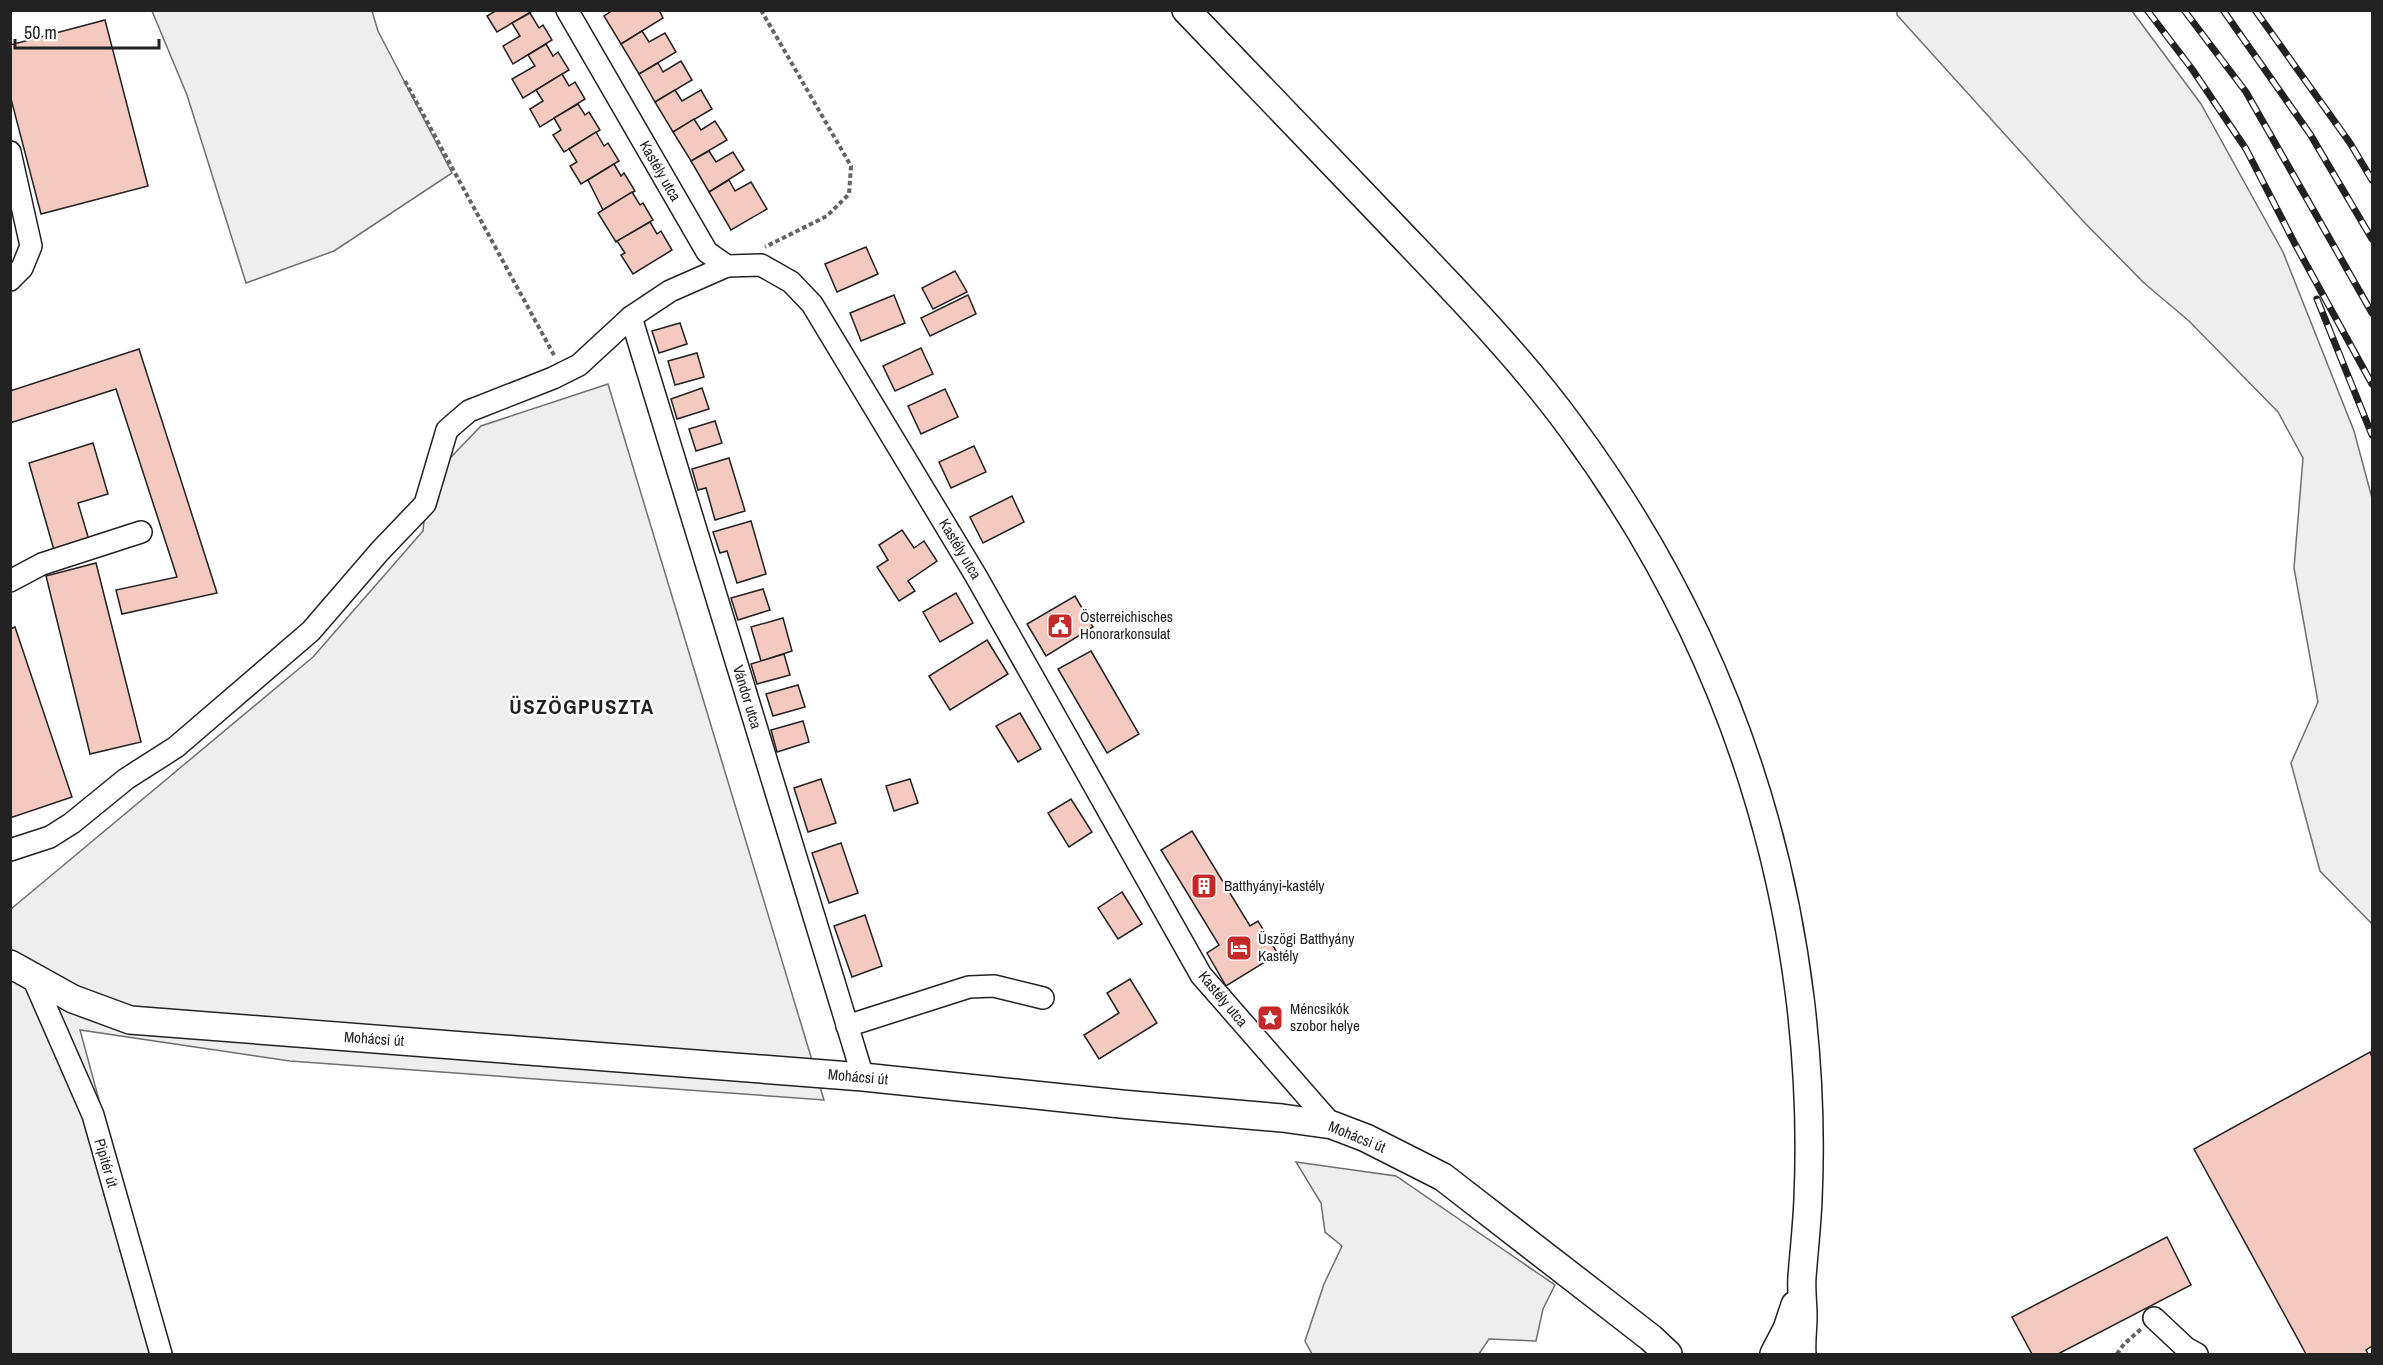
<svg xmlns="http://www.w3.org/2000/svg" width="2383" height="1365" viewBox="0 0 2383 1365" font-family="'Archivo Narrow',sans-serif">
<rect width="100%" height="100%" fill="#fff"/>
<g fill="#eee" stroke="#6f6f6f" stroke-width="1.5">
<path d="M152 11H372L378 31 452 173 334 251 246 283 187 95Z"/>
<path d="M1897 11H2132L2201 104 2283 252 2354 431 2372 498V924L2320 871 2291 763 2318 702 2294 568 2303 458 2278 412 2189 321 2144 283 2083 221 1897 15Z"/>
<path d="M608 384 824 1100 290 1061 80 1030 168 1354H11V909L313 657 423 531 428 481 481 426Z"/>
<path d="M1296 1162 1396 1176 1555 1285 1543 1309 1536 1341 1489 1339 1479 1354H1312L1305 1341 1324 1284 1342 1246 1325 1232 1321 1203Z"/>
</g>
<g fill="#f3c9c0" stroke="#222" stroke-width="1.5">
<path d="M534 10 497 32 487 16 497 10Z"/>
<path d="M613 10H659L663 18 621 44 604 16Z"/>
<path d="M530 13 539 28 543 25 552 40 513 64 503 46 520 36 512 23Z"/>
<path d="M105 20 148 186 41 214 10 95V45Z"/>
<path d="M642 31 649 42 665 33 676 52 639 74 621 44Z"/>
<path d="M546 44 553 56 558 52 569 70 523 98 512 79 535 66 528 55Z"/>
<path d="M681 61 692 80 655 102 639 74 658 63 663 72Z"/>
<path d="M562 74 569 86 575 82 585 99 540 127 530 109 543 101 536 90Z"/>
<path d="M675 90 682 101 701 90 712 109 673 132 655 102Z"/>
<path d="M578 104 585 115 589 112 600 130 564 152 553 135 561 130 554 118Z"/>
<path d="M694 119 701 130 715 121 727 140 691 161 673 132Z"/>
<path d="M596 132 604 146 608 143 619 161 581 184 570 166 577 162 569 149Z"/>
<path d="M709 151 716 162 733 152 744 170 709 192 691 161Z"/>
<path d="M614 164 621 176 624 173 635 191 603 210 588 180Z"/>
<path d="M729 180 735 191 751 182 767 209 731 230 709 192Z"/>
<path d="M632 192 640 205 643 203 653 220 616 242 598 213Z"/>
<path d="M650 222 657 234 661 231 672 250 633 274 621 255 625 253 617 241Z"/>
<path d="M866 247 878 274 837 292 825 264Z"/>
<path d="M955 271 967 292 933 309 922 288Z"/>
<path d="M894 295 905 323 861 341 850 313Z"/>
<path d="M968 295 976 314 930 336 921 318Z"/>
<path d="M680 323 687 344 659 353 652 331Z"/>
<path d="M921 348 933 374 895 391 883 366Z"/>
<path d="M139 349 217 593 122 614 116 590 177 577 116 389 10 423V391Z"/>
<path d="M697 353 704 377 675 385 668 361Z"/>
<path d="M702 388 709 409 677 419 671 399Z"/>
<path d="M945 389 958 417 921 434 908 406Z"/>
<path d="M715 421 722 443 696 451 689 429Z"/>
<path d="M93 443 108 494 78 503 89 540 54 550 29 463Z"/>
<path d="M974 446 986 472 951 488 939 462Z"/>
<path d="M729 458 745 511 715 520 706 488 698 490 692 469Z"/>
<path d="M1012 496 1024 522 983 543 970 517Z"/>
<path d="M751 521 766 574 737 583 727 551 720 553 713 532Z"/>
<path d="M902 530 914 548 924 541 937 561 908 581 915 591 899 601 877 567 888 560 879 545Z"/>
<path d="M96 563 141 742 90 754 46 576Z"/>
<path d="M763 589 770 610 738 620 731 598Z"/>
<path d="M956 593 973 623 940 642 923 612Z"/>
<path d="M1075 596 1093 627 1046 656 1027 624Z"/>
<path d="M783 618 792 651 761 661 751 627Z"/>
<path d="M15 627 72 797 10 818V629Z"/>
<path d="M987 640 1008 674 950 710 929 676Z"/>
<path d="M1091 651 1139 734 1107 753 1058 669Z"/>
<path d="M784 654 790 675 757 684 751 664Z"/>
<path d="M798 685 805 707 773 716 766 694Z"/>
<path d="M1020 713 1041 749 1018 762 996 726Z"/>
<path d="M803 721 809 742 777 752 771 730Z"/>
<path d="M821 779 836 823 808 832 794 788Z"/>
<path d="M910 779 918 803 894 811 886 786Z"/>
<path d="M1071 799 1092 832 1069 847 1048 813Z"/>
<path d="M1192 831 1250 926 1258 921 1278 954 1226 986 1207 953 1219 945 1161 850Z"/>
<path d="M841 843 858 893 829 903 812 853Z"/>
<path d="M1122 892 1142 924 1118 939 1098 908Z"/>
<path d="M865 915 882 966 852 977 834 926Z"/>
<path d="M1130 979 1157 1023 1099 1059 1084 1035 1119 1013 1107 993Z"/>
<path d="M2370 1052 2372 1057V1346L2366 1350 2368 1354H2306L2194 1149Z"/>
<path d="M2167 1237 2191 1285 2058 1354H2032L2012 1317Z"/>
</g>
<g fill="none" stroke-linecap="round" stroke-linejoin="round">
<g stroke="#222" stroke-width="24">
<g id="minor">
<path d="M567 10 707 252 727 266 761 265 791 282 812 304 976 576 1201 975 1332 1125"/>
<path d="M10 152 31 246 22 268 10 280"/>
<path d="M631 317 863 1077"/>
<path d="M10 581 42 564 141 532"/>
<path d="M10 850 50 837 72 823 126 779 176 747 311 631 380 551 425 504 447 430 469 411 553 378 579 365 631 317 670 291 727 266"/>
<path d="M33 978 93 1115 161 1354"/>
<path d="M847 1026 969 987 994 986 1043 998"/>
<path d="M2154 1318 2186 1348 2197 1354"/>
</g>
</g>
<g stroke="#222" stroke-width="30">
<g id="major">
<path d="M1186 10C1256 83 1326 156 1396 229 1457 293 1519 356 1571 427 1696 596 1774 788 1800 998 1808 1064 1811 1132 1808 1199 1807 1225 1804 1251 1802 1277 1801 1290 1803 1303 1803 1316 1803 1329 1801 1341 1802 1354"/>
<path d="M10 964 73 999 130 1020 863 1077 1121 1104 1282 1118 1332 1125 1366 1138 1443 1177 1651 1338 1668 1354"/>
<path d="M1774 1354 1787 1329 1795 1305"/>
</g>
</g>
<g stroke="#646464" stroke-width="4" stroke-dasharray="4.5 3" stroke-linecap="butt">
<path d="M761 10 851 166 849 194 827 216 765 247"/>
<path d="M405 81 555 357"/>
<path d="M2117 1354 2124 1344 2141 1329"/>
</g>
<use href="#minor" stroke="#fff" stroke-width="21"/>
<use href="#major" stroke="#fff" stroke-width="27"/>
<g stroke="#222" stroke-width="7">
<g id="rail">
<path d="M2147 10 2192 69 2246 149 2295 244 2372 384"/>
<path d="M2184 10 2246 92 2372 313"/>
<path d="M2223 10 2310 134 2372 239"/>
<path d="M2255 10 2350 143 2372 180"/>
<path d="M2317 299 2372 435"/>
</g>
</g>
<use href="#rail" stroke="#fff" stroke-width="4.5" stroke-dasharray="14" stroke-linecap="butt"/>
</g>
<defs>
<g id="civic-square" transform="scale(1.35)"><rect x="-9" y="-9" width="18" height="18" rx="4" fill="#c62828" stroke="#fff"/><path d="M-.6-6.5H3V-4.5H.6V-3L4-1V1h2V6H-6V1h2V-1L-.6-3ZM-1.2 2.5V6h2.4V2.5Z" fill="#fff"/></g>
<g id="building-square" transform="scale(1.35)"><rect x="-9" y="-9" width="18" height="18" rx="4" fill="#c62828" stroke="#fff"/><path d="M-4-6H4V6H1V3H-1V6H-4ZM-2.5-4.3h1.7v1.8h-1.7ZM.8-4.3h1.7v1.8H.8ZM-2.5-1h1.7V.8h-1.7ZM.8-1h1.7V.8H.8Z" fill="#fff"/></g>
<g id="hotel-square" transform="scale(1.35)"><rect x="-9" y="-9" width="18" height="18" rx="4" fill="#c62828" stroke="#fff"/><path d="M-6-4.5h1.5V1H6V5H4.5V3h-9V5H-6ZM-4 0a1.8 1.8 0 1 1 3.6 0ZM.5 0V-2.5h3Q6-2.5 6 0Z" fill="#fff"/></g>
<g id="sight-square" transform="scale(1.35)"><rect x="-9" y="-9" width="18" height="18" rx="4" fill="#c62828" stroke="#fff"/><path d="M0-6L1.8-2.2L6-1.7L2.9 1.2L3.7 5.4L0 3.3L-3.7 5.4L-2.9 1.2L-6-1.7L-1.8-2.2Z" fill="#fff"/></g>
</defs>
<g fill-rule="evenodd">
<use href="#civic-square" x="1060" y="626"/>
<use href="#building-square" x="1204" y="886"/>
<use href="#hotel-square" x="1239" y="948"/>
<use href="#sight-square" x="1270" y="1018"/>
</g>
<g text-anchor="middle" stroke-width="4.5" stroke-linejoin="round" paint-order="stroke">
<g font-size="15" fill="#222" stroke="#fff">
<text transform="translate(660 171) rotate(60)" y="5">Kastély utca</text>
<text transform="translate(960 549) rotate(59)" y="5">Kastély utca</text>
<text transform="translate(747 697) rotate(73)" y="5">Vándor utca</text>
<text transform="translate(1223 999) rotate(50)" y="5">Kastély utca</text>
<text transform="translate(374 1039) rotate(4)" y="5">Mohácsi út</text>
<text transform="translate(858 1077) rotate(5)" y="5">Mohácsi út</text>
<text transform="translate(1357 1137) rotate(22)" y="5">Mohácsi út</text>
<text transform="translate(106 1163) rotate(74)" y="5">Pipitér út</text>
</g>
<g font-size="15" fill="#222" stroke="#fff" text-anchor="start">
<text x="1080" y="622">Österreichisches<tspan x="1080" dy="17">Honorarkonsulat</tspan></text>
<text x="1224" y="891">Batthyányi-kastély</text>
<text x="1258" y="944">Üszögi Batthyány<tspan x="1258" dy="17">Kastély</tspan></text>
<text x="1290" y="1014">Méncsikók<tspan x="1290" dy="17">szobor helye</tspan></text>
</g>
<g font-size="21" font-weight="bold" letter-spacing="1.5" fill="#222" stroke="#fff">
<text x="582" y="714">ÜSZÖGPUSZTA</text>
</g>
</g>
<rect width="2383" height="1365" fill="none" stroke="#222222" stroke-width="24"/>
<path d="M15 39v9h144v-9" fill="none" stroke="#222222" stroke-width="3"/>
<text x="24" y="39" font-size="18" fill="#222222" stroke="#ffffff" stroke-width="4.5" paint-order="stroke">50 m</text>
</svg>
